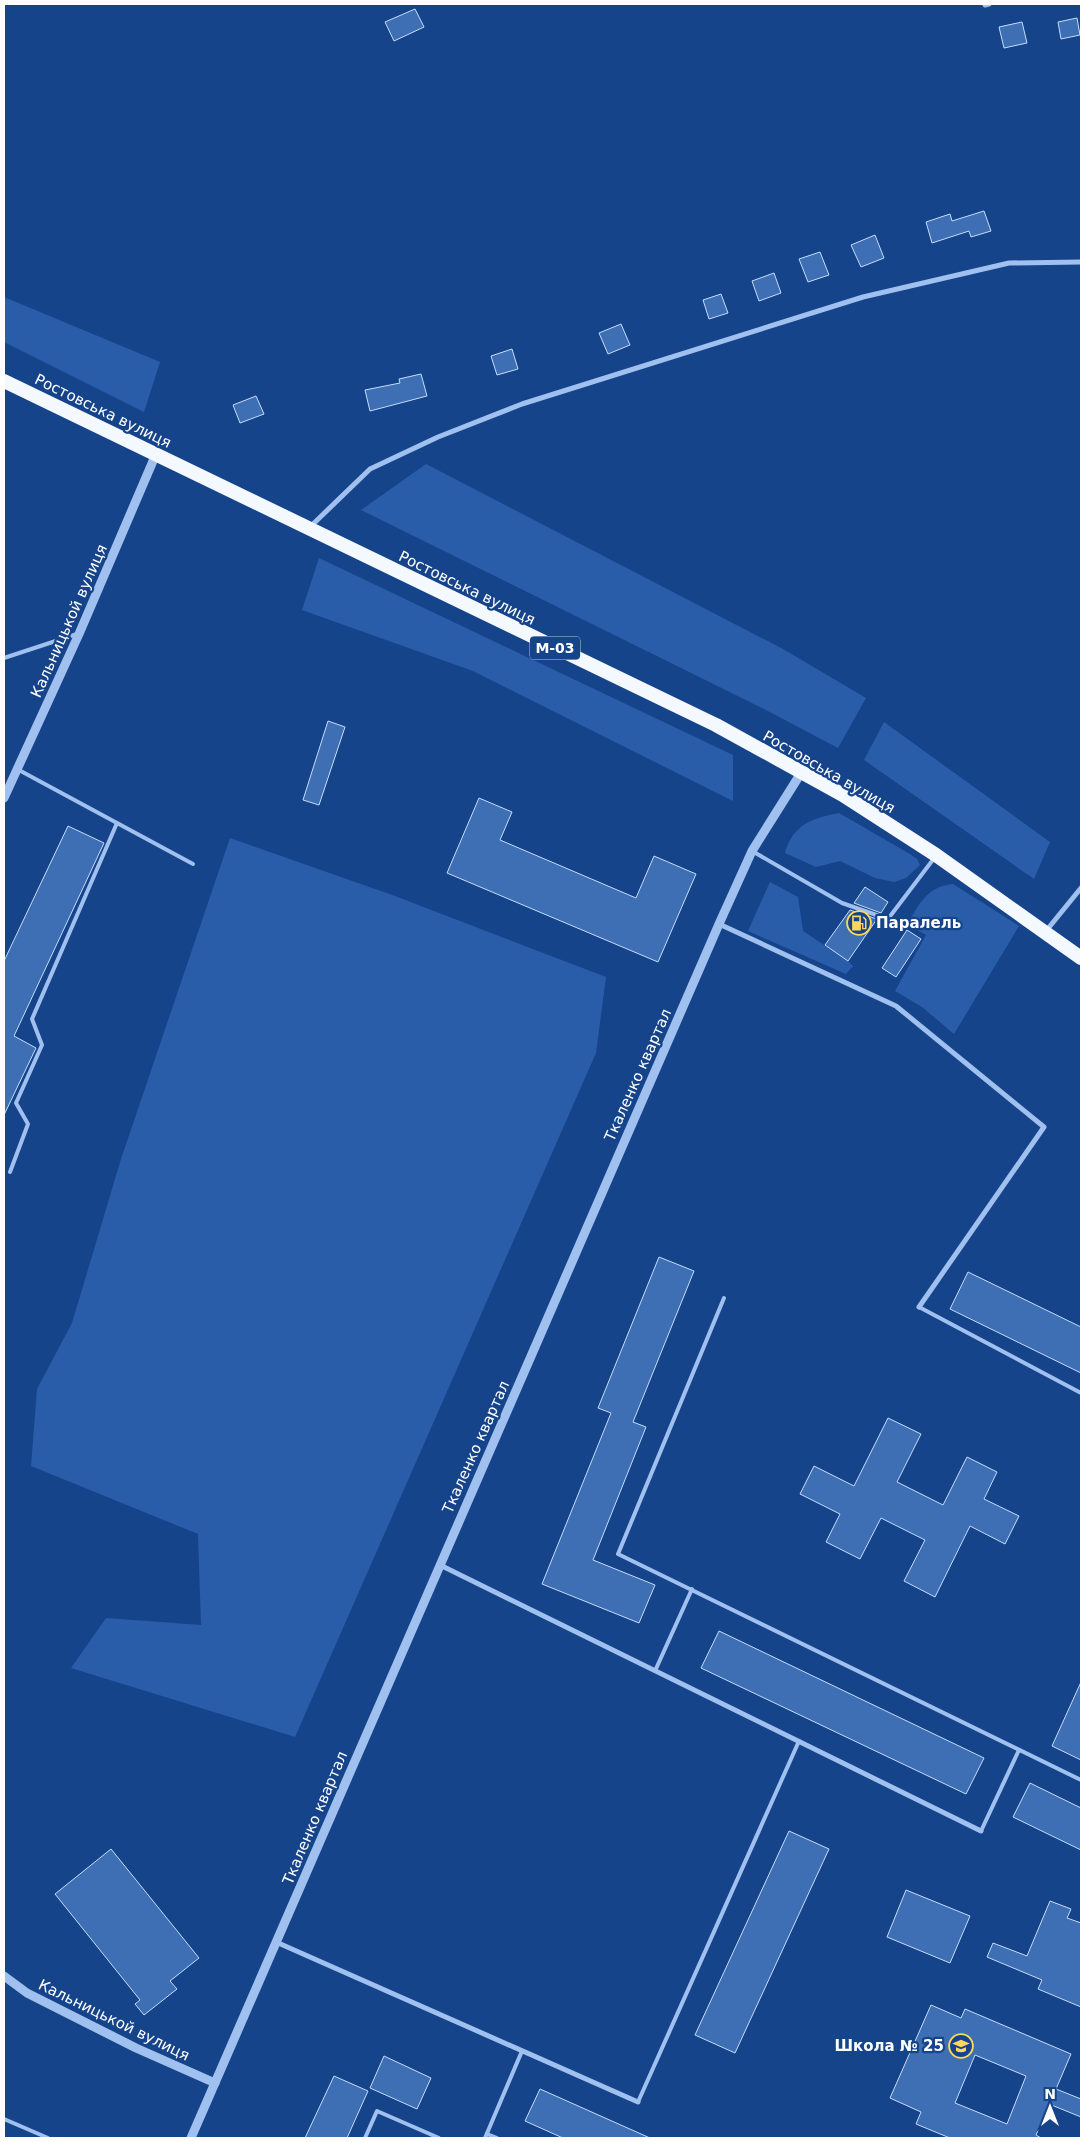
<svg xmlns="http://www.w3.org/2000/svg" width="1085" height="2142" viewBox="0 0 1085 2142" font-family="'DejaVu Sans',sans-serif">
<rect width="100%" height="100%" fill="#16448b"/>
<g fill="#295daa">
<path d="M4 297 160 362 144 412 4 342Z"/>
<path d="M426 464 783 649 866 698 838 748 764 709 361 510Z"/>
<path d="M319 558 733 755V801L473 671 302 610Z"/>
<path d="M884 722 1050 842 1034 879 864 760Z"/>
<path d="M839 813 910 854 917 859 920 865 906 878 894 882 875 878 840 861 816 867 785 853C793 824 813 818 839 813Z"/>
<path d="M230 838 395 896 606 977 596 1053 295 1737 71 1668 106 1618 201 1625 198 1534 31 1466 37 1389 72 1323 121 1159Z"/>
<path d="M770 882 798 897 803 931 848 961 853 966 846 974 748 931Z"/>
<path d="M953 884 1019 926 954 1034 922 1007 895 991 926 935 907 924C920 904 926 887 953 884Z"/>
</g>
<g fill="#3e6eb4" stroke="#c6dcfb" fill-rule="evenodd">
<path d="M415 9 424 27 394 41 385 22Z"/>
<path d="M1077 18 1080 35 1061 39 1058 22Z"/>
<path d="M1022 22 1027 43 1004 48 999 27Z"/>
<path d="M984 211 991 231 971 237 969 231 932 243 926 222 950 214 952 221Z"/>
<path d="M875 235 884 258 861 267 851 245Z"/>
<path d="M820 252 829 275 808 282 799 259Z"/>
<path d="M774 273 781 293 759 301 752 281Z"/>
<path d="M721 294 728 313 709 319 703 300Z"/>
<path d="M621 324 630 345 608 354 599 333Z"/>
<path d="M512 349 518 369 497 375 491 356Z"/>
<path d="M421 374 427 396 370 411 365 390 400 383 399 379Z"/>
<path d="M256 396 264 414 240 423 233 405Z"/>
<path d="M328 721 345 727 319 805 303 800Z"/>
<path d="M479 798 512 812 500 840 636 898 654 856 696 874 658 962 447 873Z"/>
<path d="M68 826 104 843 14 1036 36 1048 4 1115V961Z"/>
<path d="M865 887 888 902 881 913 854 903Z"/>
<path d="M850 910 877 919 848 961 825 945Z"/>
<path d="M907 930 921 939 896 977 882 968Z"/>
<path d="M659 1257 694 1271 633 1422 646 1427 593 1560 655 1585 639 1623 542 1584 611 1413 598 1408Z"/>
<path d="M968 1272 1081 1327V1373L950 1309Z"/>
<path d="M888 1418 921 1434 897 1482 943 1505 967 1457 997 1472 984 1499 1019 1516 1005 1544 970 1526 935 1597 904 1581 925 1540 881 1518 860 1559 826 1542 840 1514 800 1494 814 1466 854 1486Z"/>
<path d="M719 1631 984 1758 966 1794 701 1668Z"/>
<path d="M1081 1682V1760L1052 1746Z"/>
<path d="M1030 1783 1081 1808V1850L1013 1817Z"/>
<path d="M789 1831 829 1849 735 2053 695 2035Z"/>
<path d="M111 1849 199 1958 170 1981 177 1989 144 2015 135 2004 140 2000 55 1894Z"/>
<path d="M906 1890 970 1916 950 1963 887 1937Z"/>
<path d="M1050 1901 1071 1909 1067 1918 1081 1923V2007L1038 1989 1042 1980 987 1957 993 1943 1027 1956Z"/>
<path d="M931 2005 961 2018 965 2009 1071 2054 1056 2089 1081 2099V2117L1049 2104 1036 2135 1041 2138H950L916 2124 921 2112 890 2098ZM975 2055 1026 2076 1007 2124 955 2103Z"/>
<path d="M384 2056 431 2078 417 2109 370 2088Z"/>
<path d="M334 2076 368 2091 347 2138H305Z"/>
<path d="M540 2089 650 2138H563L525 2121Z"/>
</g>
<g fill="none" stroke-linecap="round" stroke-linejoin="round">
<g stroke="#a0c0ef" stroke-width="4">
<path d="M4 658 77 634"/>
<path d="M17 769 193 864"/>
<path d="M752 851 842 903 888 919 935 857"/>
<path d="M10 1172 28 1124 16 1103 42 1045 32 1019 117 823"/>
<path d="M724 1298 618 1554 1081 1780"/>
<path d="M919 1307 1081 1393"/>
<path d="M655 1671 692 1589"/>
<path d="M981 1831 1019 1750"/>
<path d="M638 2102 799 1741"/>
<path d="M4 2119 48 2138"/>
<path d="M487 2134 497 2138"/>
<path d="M365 2138 377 2111 439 2138"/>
<path d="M485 2138 522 2051"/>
</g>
<g stroke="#a0c0ef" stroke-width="5">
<path d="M985 5 989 4"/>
<path d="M310 527 370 469 438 437 522 404 863 297 1009 263 1081 262"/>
<path d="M719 924 896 1006 1044 1127 919 1307"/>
<path d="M1046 931 1081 888"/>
<path d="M440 1565 981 1831"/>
<path d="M276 1942 638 2102"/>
</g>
<g stroke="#a0c0ef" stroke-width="9">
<path d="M4 798 79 634 156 454"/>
<path d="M4 1976 27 1993 136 2048 215 2083"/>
<path d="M191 2138 719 924 752 851 801 773"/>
</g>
<path stroke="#f4f8ff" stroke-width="14" d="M4 381 716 725 843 795 936 855 1081 958"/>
</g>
<defs>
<g id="fuel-ring" transform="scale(1.25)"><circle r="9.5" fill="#16448b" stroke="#ffd75e" stroke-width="1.5"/><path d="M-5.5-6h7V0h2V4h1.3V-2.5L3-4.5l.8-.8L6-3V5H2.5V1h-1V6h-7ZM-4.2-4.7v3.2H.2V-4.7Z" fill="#ffd75e"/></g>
<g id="school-ring" transform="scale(1.25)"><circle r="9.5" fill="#16448b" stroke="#ffd75e" stroke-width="1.5"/><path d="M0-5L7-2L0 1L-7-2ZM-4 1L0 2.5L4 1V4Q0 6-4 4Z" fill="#ffd75e"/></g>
</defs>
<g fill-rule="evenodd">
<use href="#fuel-ring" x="859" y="923"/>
<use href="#school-ring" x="961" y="2046"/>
</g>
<g text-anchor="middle" stroke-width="4.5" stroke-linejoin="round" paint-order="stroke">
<rect fill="#16448b" stroke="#b9c7dc" stroke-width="1" x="530" y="636.5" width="50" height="23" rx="4"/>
<g font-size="14" font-weight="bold" fill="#fff">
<text x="555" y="653">М-03</text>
</g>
<g font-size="15" fill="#fff" stroke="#16448b">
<text transform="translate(103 411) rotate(26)" y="5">Ростовська вулиця</text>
<text transform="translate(467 588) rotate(26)" y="5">Ростовська вулиця</text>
<text transform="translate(69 621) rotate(-66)" y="5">Кальницькой вулиця</text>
<text transform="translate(829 772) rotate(30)" y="5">Ростовська вулиця</text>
<text transform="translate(638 1075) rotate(-66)" y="5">Ткаленко квартал</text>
<text transform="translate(476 1447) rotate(-66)" y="5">Ткаленко квартал</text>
<text transform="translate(315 1818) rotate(-67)" y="5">Ткаленко квартал</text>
<text transform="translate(114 2020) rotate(26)" y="5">Кальницькой вулиця</text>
</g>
<g font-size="15" font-weight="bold" fill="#fff" stroke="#16448b" text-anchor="start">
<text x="876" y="928">Паралель</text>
<text x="944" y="2051" text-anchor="end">Школа № 25</text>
</g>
</g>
<rect width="1085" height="2142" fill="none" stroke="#ffffff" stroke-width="10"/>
<g transform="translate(1050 2107)" stroke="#16448b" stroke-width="4" paint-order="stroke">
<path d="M0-4L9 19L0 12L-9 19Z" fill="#ffffff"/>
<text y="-8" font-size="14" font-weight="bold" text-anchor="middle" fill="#ffffff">N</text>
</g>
</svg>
